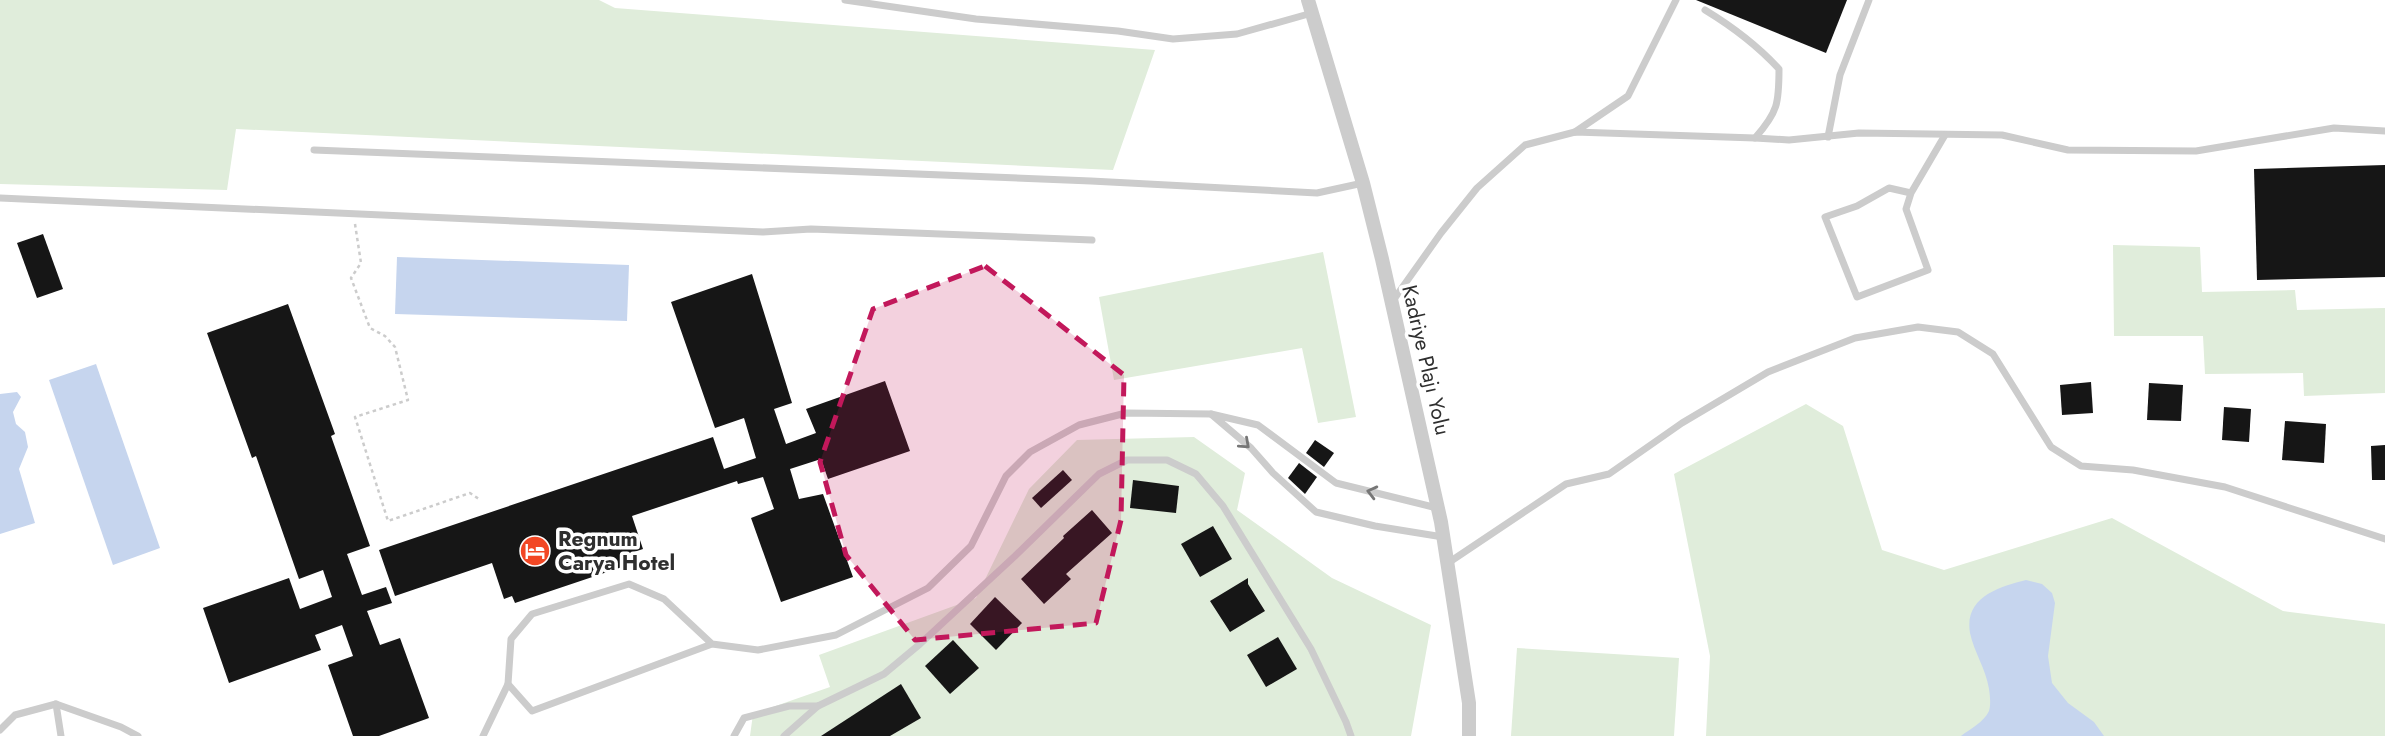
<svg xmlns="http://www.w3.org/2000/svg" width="2385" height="736" viewBox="0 0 2385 736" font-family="Jost,sans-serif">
<rect width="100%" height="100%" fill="#fff"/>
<g fill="#e0eddb">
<path d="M0 0H599L615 8 1155 50 1113 170 236 129 227 190 0 184Z"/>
<path d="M2113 245 2200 247 2202 292 2295 290 2297 310 2385 308V393L2304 396 2303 373 2205 374 2203 336H2114Z"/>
<path d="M1323 252 1356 417 1318 423 1302 348 1114 380 1099 297Z"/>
<path d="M1806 404 1843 426 1882 550 1944 570 2112 518 2283 611 2385 624V736H1706L1710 656 1674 474Z"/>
<path d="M1194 437 1245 473 1237 510 1332 578 1431 625 1411 736H750L753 714 830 687 819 655 976 598 1029 489 1077 440Z"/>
<path d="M1517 648 1679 658 1674 736H1511Z"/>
</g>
<g fill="#c6d5ee">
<path d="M397 257 629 265 627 321 395 314Z"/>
<path d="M96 364 160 548 113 565 49 380Z"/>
<path d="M17 392 21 397 13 412 16 424 25 432 28 447 19 469 35 523 0 534V394Z"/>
<path d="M2026 580 2042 584 2052 593 2055 603 2048 656 2052 683 2068 703 2094 722 2104 736H1961C1970 729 1984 722 1989 711 1991 704 1990 696 1989 689 1986 669 1974 652 1970 633 1964 597 1999 587 2026 580Z"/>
</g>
<g fill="#161616">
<path d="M1696 0H1847L1826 53Z"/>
<path d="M2385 165V277L2257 280 2254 169Z"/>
<path d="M43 234 63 289 37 298 17 243Z"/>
<path d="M752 274 792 403 774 409 786 444 816 433 806 409 885 381 910 451 828 479 821 459 790 469 799 499 823 494 853 577 781 602 751 518 774 509 763 477 738 484 737 481 632 516 643 549 631 553 634 563 515 603 512 596 504 599 492 563 395 596 379 550 713 437 724 469 756 458 744 418 715 428 671 302Z"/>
<path d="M288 304 335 434 331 436 370 546 347 554 362 595 386 587 392 603 367 611 380 645 400 638 429 718 379 736H353L328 665 353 656 342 625 315 635 321 650 229 683 203 608 289 578 300 609 332 597 323 570 299 579 256 456 252 458 207 333Z"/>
<path d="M2091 382 2093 413 2062 415 2060 385Z"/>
<path d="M2149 383 2183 385 2181 421 2147 420Z"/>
<path d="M2224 407 2251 409 2249 442 2222 440Z"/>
<path d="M2285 421 2326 424 2324 463 2282 460Z"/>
<path d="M1315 440 1334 453 1324 467 1306 453Z"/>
<path d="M2385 445V480H2372L2371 446Z"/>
<path d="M1299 463 1317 477 1305 494 1288 478Z"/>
<path d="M1063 470 1072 480 1041 508 1032 498Z"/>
<path d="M1133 480 1179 486 1176 513 1130 508Z"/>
<path d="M1092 510 1112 533 1066 574 1071 579 1044 604 1021 579 1064 538 1063 536Z"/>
<path d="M1213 526 1232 559 1200 577 1181 544Z"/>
<path d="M1248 578V584L1265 611 1230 632 1210 601Z"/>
<path d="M995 597 1022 623 996 650 970 624Z"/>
<path d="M1278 637 1297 669 1266 687 1247 655Z"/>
<path d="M953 640 979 668 950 694 925 666Z"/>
<path d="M901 684 921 718 890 736H821Z"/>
</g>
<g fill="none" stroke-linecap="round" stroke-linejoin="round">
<path stroke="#ccc" stroke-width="2.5" stroke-dasharray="3.5 3.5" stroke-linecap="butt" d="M355 224 361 263 351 278 370 328 385 336 395 347 408 400 355 417 388 521 470 493 479 499"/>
<g stroke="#ccc" stroke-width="7">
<path d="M845 0 976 19 1118 31 1173 39 1237 34 1312 13"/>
<path d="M1575 132 1628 96 1676 0"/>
<path d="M1828 137 1840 75 1869 0"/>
<path d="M1755 138 1789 140 1859 133 2002 135 2068 150 2196 151 2334 128 2385 131"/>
<path d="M314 150 1091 181 1317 193 1363 183"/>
<path d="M1911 193 1889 188 1857 206 1825 217 1857 297 1928 270 1906 209 1911 193 1945 135"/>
<path d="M0 198 763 232 811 229 1092 240"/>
<path d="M1392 302 1441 233 1477 188 1525 145 1575 132 1755 138C1778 112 1779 103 1779 69 1757 45 1733 27 1705 10"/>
<path d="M1437 508 1336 483 1258 425 1211 414 1251 448 1273 473 1316 512 1375 526 1443 537"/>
<path d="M1448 563 1566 484 1609 474 1682 423 1768 372 1855 338 1918 327 1958 332 1993 354 2051 447 2081 466 2133 470 2225 487 2385 539"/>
<path d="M712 644 532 711 508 684 511 639 532 614 629 584 664 599 712 644 758 650 836 635 928 588 971 546 1006 476 1030 452 1079 425 1126 413 1211 414"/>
<path d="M56 704 61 736"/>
<path d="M0 730 15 715 56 704 121 727 138 736"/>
<path d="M483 736 508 684"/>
<path d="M734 736 744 718 789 706H818L884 674 920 644 1015 556 1099 474 1127 460H1167L1196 474 1223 506 1311 649 1346 722 1351 736"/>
<path d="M784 736 818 706"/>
</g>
<path stroke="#ccc" stroke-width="14" d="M1308 0 1363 183 1382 259 1441 522 1469 703V736"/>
</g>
<defs><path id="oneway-chevron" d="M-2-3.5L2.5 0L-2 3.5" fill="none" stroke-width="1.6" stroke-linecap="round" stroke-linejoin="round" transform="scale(1.75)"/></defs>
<g stroke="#767676">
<use href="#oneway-chevron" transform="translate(1245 444) rotate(42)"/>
<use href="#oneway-chevron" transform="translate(1372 492) rotate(-166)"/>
</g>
<path fill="#c2185b" fill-opacity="0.2" stroke="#c2185b" stroke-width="5" stroke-dasharray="14 9" stroke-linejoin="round" d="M985 266 1124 375 1121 520 1096 623 915 640 846 555 820 462 873 309Z"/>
<defs>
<g id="hotel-disc" transform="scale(1.575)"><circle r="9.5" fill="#f24724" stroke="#fff"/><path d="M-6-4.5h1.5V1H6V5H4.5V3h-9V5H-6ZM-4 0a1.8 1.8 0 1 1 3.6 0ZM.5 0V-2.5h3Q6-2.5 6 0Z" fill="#fff"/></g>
</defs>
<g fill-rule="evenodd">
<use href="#hotel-disc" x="535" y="551"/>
</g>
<g text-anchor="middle" stroke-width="7" stroke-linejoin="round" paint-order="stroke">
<g font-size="21" fill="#2f2f2f" stroke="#fff">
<text transform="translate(1426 360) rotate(77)" y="7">Kadriye Plajı Yolu</text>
</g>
<g font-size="21" font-weight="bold" fill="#2f2f2f" stroke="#fff" text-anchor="start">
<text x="558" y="546">Regnum<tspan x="558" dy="24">Carya Hotel</tspan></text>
</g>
</g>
</svg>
